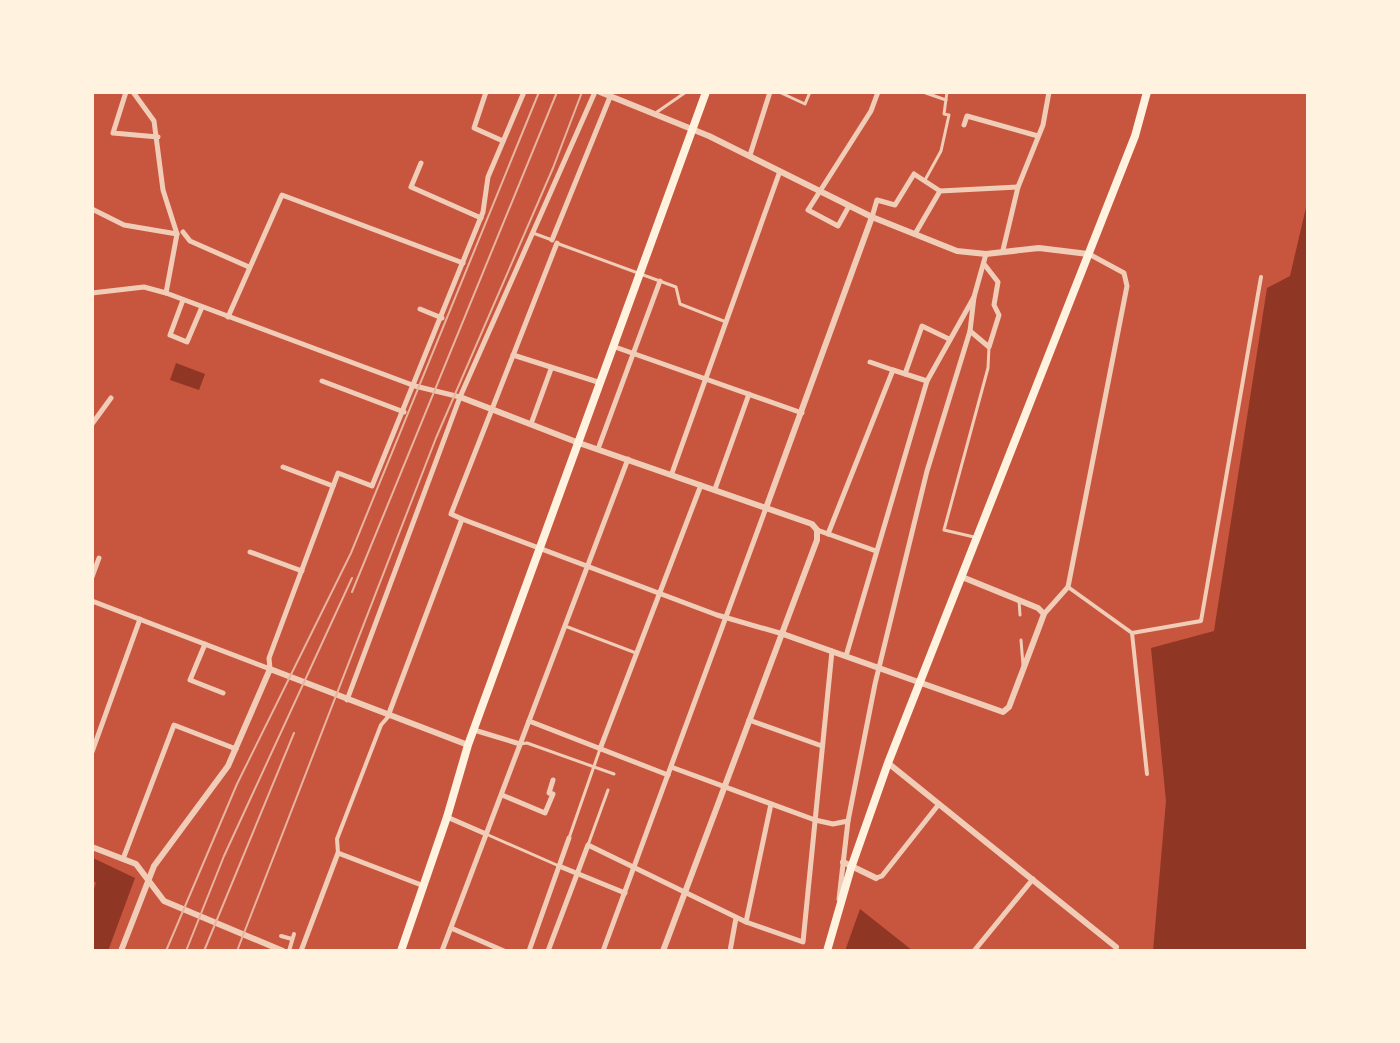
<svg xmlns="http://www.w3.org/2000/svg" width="1400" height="1043" viewBox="0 0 1400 1043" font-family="Quicksand,sans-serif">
<rect width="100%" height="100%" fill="#c8553d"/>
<g fill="#8f3625">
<path d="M1308 199V951H1153L1166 801 1151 648 1214 631 1267 288 1290 276Z"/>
<path d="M176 363 205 374 199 390 170 380Z"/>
<path d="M93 858 135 878 108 951H92V894L96 883 92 880Z"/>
<path d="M860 909 913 951H845Z"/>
</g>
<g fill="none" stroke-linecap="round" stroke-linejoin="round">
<g stroke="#f1ccb7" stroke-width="3">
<path d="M779 92 805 104 810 92"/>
<path d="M923 92 946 100"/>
<path d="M657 112 686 92"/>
<path d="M925 180 941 151 949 115 944 114 947 92"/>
<path d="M533 233 552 240"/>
<path d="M559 244 676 287 680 304 726 322"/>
<path d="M974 537 944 530 988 368 989 347"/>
<path d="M1019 600 1020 615"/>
<path d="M565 626 636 653"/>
<path d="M1021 640 1023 665"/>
<path d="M520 744 527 743 614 774"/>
<path d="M486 834 559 866"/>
<path d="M569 838 600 749"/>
<path d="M588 845 608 790"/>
</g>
<g stroke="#f1ccb7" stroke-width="4">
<path d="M1068 587 1132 633"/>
<path d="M1132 633 1201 621 1261 277"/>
<path d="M1132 633 1147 774"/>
<path d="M338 853 337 839 381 725 388 717"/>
<path d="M281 936 292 939"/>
<path d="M289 951 294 934"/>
</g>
<g stroke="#f1ccb7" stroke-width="5">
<path d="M126 92 113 133 158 137"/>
<path d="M133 92 154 121 163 190 177 234 166 293 415 386 460 397"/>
<path d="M486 92 474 128 503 141"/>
<path d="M964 125 967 116 1038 136"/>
<path d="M750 155 770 92"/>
<path d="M421 163 411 187 481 218"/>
<path d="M849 206 838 226 808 210 871 111 878 92"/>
<path d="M92 209 124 225 177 234"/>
<path d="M872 217 877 200 895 205 914 174 940 191"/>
<path d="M183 232 190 241 249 267"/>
<path d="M915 234 940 191 1018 187"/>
<path d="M552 240 610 97"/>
<path d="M1003 250 1018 187 1043 125 1049 92"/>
<path d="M92 293 144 287 166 293"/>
<path d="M183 300 170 335 187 342 202 307"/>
<path d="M420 309 442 318"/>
<path d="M228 317 282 195 463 263"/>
<path d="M970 331 989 347 999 315 994 305 998 282 984 264"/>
<path d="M615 347 802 413"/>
<path d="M513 355 601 383"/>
<path d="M870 362 893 370"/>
<path d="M905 374 922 326 949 339"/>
<path d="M322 381 404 412"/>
<path d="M92 424 111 398"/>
<path d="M531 424 551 369"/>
<path d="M598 449 660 281"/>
<path d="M283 467 333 486"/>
<path d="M672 473 780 171"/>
<path d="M715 489 749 394"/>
<path d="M462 519 451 514 557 243"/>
<path d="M817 530 876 551"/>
<path d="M828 534 893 370 927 381"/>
<path d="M250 552 302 571"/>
<path d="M92 577 99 558"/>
<path d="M92 601 270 669 269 658 338 473 372 486 483 212 488 177 524 92"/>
<path d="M1044 614 1068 587 1127 286 1124 273 1089 254"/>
<path d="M205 644 190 680 223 693"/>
<path d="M846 656 927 381 974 297 986 254"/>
<path d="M347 700 460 397 595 92"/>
<path d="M388 716 462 519 717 615 783 634"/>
<path d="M749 720 822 746"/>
<path d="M529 721 668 775"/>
<path d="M474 730 520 744"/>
<path d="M600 749 701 485"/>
<path d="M92 752 140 619"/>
<path d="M671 767 815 820 833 824 848 821 875 684 927 471 970 331 974 297"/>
<path d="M502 795 545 813 553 794 549 793 553 780"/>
<path d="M447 817 486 834"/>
<path d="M123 859 174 725 236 749"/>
<path d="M559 866 625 893"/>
<path d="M876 878 882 876 939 804"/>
<path d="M839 899 848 821"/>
<path d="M746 922 771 804"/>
<path d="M451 928 504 951"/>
<path d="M301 951 338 853 424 886"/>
<path d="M442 951 628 459"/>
<path d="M529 951 569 838"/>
<path d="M548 951 588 845 746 922 803 942 832 651"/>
<path d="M603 951 766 508"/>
<path d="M730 951 736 918"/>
<path d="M974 951 1033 879"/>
</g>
<g stroke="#f1ccb7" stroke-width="6">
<path d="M600 92 709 136 872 217 957 251 986 254 1039 248 1088 254"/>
<path d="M460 397 579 443 812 524 817 530V540L663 951"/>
<path d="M766 508 872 217"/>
<path d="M783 634 1003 712 1009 707 1044 614 1038 608 962 577"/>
<path d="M888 763 1116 947"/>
<path d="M92 847 136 864 164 901 283 951"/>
<path d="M843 862 876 878"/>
<path d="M121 951 154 866 228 766 270 669 468 745"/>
</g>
<g stroke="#fff3e0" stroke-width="8">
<path d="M401 951 447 817 468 745 706 92"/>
<path d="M827 951 851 868 888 763 1135 136 1147 92"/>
</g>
<g stroke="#e9b49f" stroke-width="2">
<path d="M352 592 557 92"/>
<path d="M166 951 237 784 351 553 539 92"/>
<path d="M186 951 224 856 352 578"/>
<path d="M204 951 294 733"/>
<path d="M237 951 436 438 553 168 582 92"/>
</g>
</g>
<rect width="1400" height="1043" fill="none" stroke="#fff3e0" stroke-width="188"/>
</svg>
